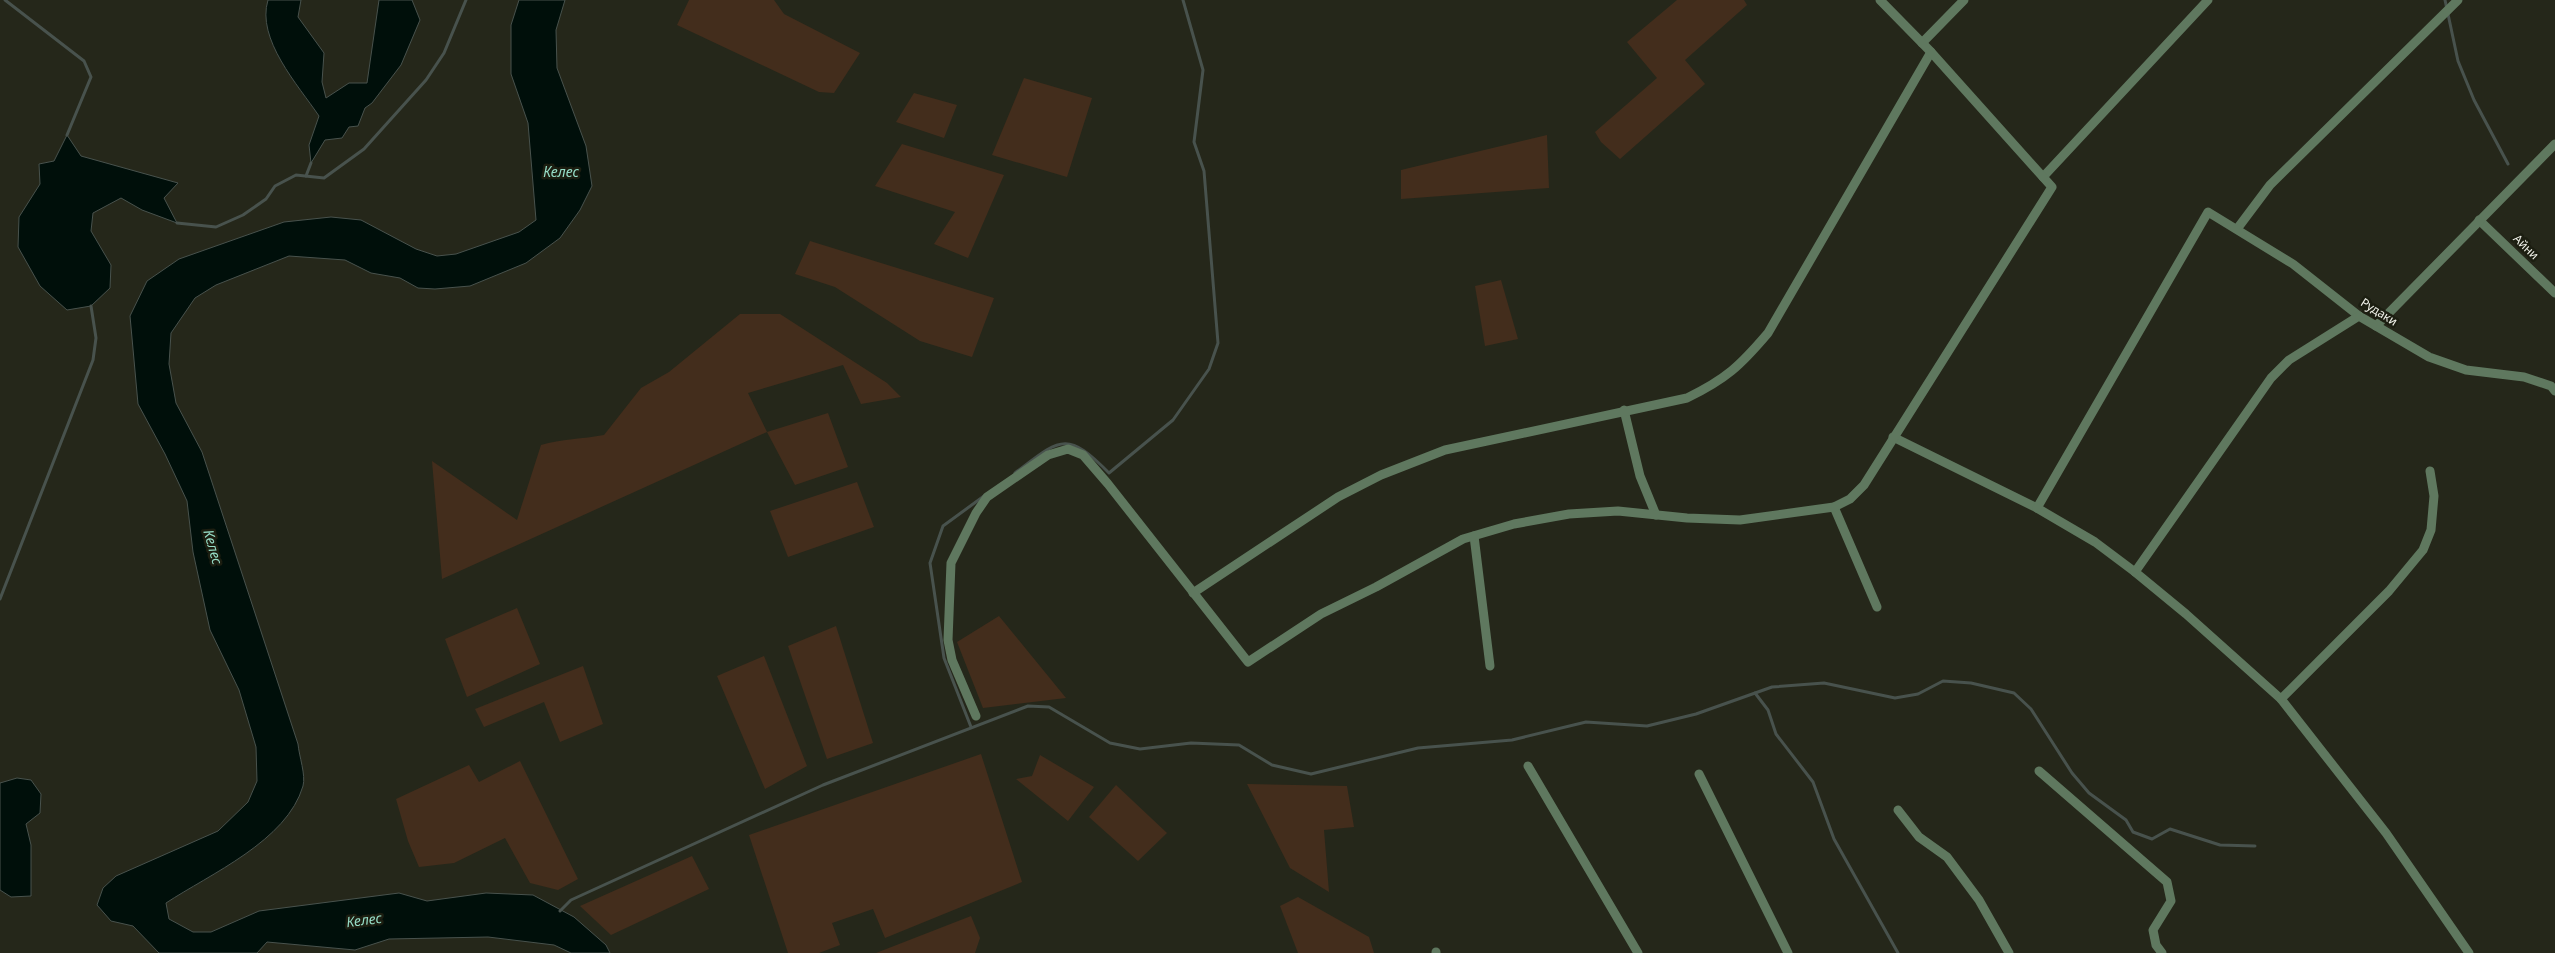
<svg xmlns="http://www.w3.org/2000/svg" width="2555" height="953" viewBox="0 0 2555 953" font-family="'Noto Sans',sans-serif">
<rect width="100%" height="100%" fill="#25271a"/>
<g fill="#432d1c">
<path d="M689 0H774L784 14 860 53 834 93 819 92 677 25Z"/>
<path d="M1677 0H1744L1747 5 1685 60 1705 84 1620 159 1601 142 1595 132 1657 78 1627 42Z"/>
<path d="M1024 78 1092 98 1067 177 992 155Z"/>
<path d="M914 93 957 105 944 138 896 122Z"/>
<path d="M1547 135 1549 188 1401 199V170Z"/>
<path d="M902 144 1004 175 968 258 934 244 955 212 875 186Z"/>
<path d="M810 241 994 298 972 357 920 341 835 287 795 274Z"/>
<path d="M1501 280 1518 339 1485 346 1475 286Z"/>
<path d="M740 314H780L887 383 901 397 861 404 843 365 748 393 767 432 828 413 848 467 795 485 767 432 442 579 432 461 517 520 541 445C561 439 583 439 604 435L641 388 669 372Z"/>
<path d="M857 482 874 527 788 557 770 511Z"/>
<path d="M517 608 540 664 467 697 445 639Z"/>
<path d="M999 616 1066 698 983 708 957 642Z"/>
<path d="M836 626 873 743 827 759 788 646Z"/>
<path d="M764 656 807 766 765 789 717 676Z"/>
<path d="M583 666 603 724 560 742 544 702 484 727 475 709Z"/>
<path d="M981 754 1022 882 885 938 873 909 832 923 840 945 819 953H788L749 835Z"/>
<path d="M1040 755 1094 787 1068 821 1016 779 1032 776Z"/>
<path d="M520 761 578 879 558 890 530 883 505 838 454 863 419 867 408 841 396 799 469 765 479 782Z"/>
<path d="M1247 784 1347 786 1354 827 1324 830 1329 892 1290 868Z"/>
<path d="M1116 785 1167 833 1138 861 1089 817Z"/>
<path d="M692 856 709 889 611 935 580 906Z"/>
<path d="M1298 897 1369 937 1374 953H1298L1280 906Z"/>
<path d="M971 916 980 938 975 953H876Z"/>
</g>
<g fill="#000f0a" stroke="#48524d">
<path d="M268 0H301L298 17 324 53 322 82 326 98 349 83H367L379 0H412L420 20 401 65 372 103 365 108 358 126 349 127 342 138 325 140 311 163 309 145 319 116C298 85 256 39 268 0Z"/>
<path d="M519 0H565L556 30 557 68 586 146 592 186 580 210 560 238 526 263 470 286 435 289 418 288 400 278 371 273 345 260 289 256 216 285 195 298 171 333 169 364 176 403 202 452 298 744C299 756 306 775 303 786 287 841 210 874 166 903L169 919 193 932H211L259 911 399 893 427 901 486 893 533 895 574 917 606 945 610 953H571L554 945 488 937 389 939 355 950 267 942 257 953H159L133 926 111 921 97 905 103 888 116 876 218 831 248 802 257 781 256 747 239 690 210 630 193 552 187 501 165 454 138 404 130 316 147 281 179 259 284 222 331 217 361 220 416 249 437 256 456 254 519 232 536 220 528 123 511 74V25Z"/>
<path d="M67 135 81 156 178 183 164 198 177 223 142 210 121 198 93 213 91 231 111 265 110 288 91 306 67 310 40 286 18 247 19 217 40 184 39 164 54 161Z"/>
<path d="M17 778 31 780 41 794 40 813 26 824 31 845V896L11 897 0 890V783Z"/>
</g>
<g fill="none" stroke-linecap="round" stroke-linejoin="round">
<g stroke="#48524d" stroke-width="3">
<path d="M5 0 84 61 91 77 67 135"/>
<path d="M2445 0 2458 61 2474 100 2508 164"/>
<path d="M306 176 311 163"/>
<path d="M177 223 216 227 243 215 266 199 275 186 296 175 324 178 364 149 426 80 444 53 466 0"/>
<path d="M1015 473C1060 439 1066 429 1109 473L1173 420 1209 369 1218 343 1204 171 1194 142 1203 70 1183 0"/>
<path d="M0 599 93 360 96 338 91 306"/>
<path d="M1755 693 1768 710 1776 734 1813 782 1834 839 1898 953"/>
<path d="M971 727 944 658 930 563 943 526 984 496"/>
<path d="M560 911 571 900 823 785 1028 706 1049 707 1110 743 1140 749 1191 743 1239 745 1272 765 1311 774 1418 748 1512 740 1586 722 1647 726 1696 714 1772 687 1824 683 1895 698 1918 694 1943 681 1971 683 2014 693 2031 709 2072 773 2089 793 2126 820 2133 832 2152 839 2170 829 2220 845 2255 846"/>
</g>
<g stroke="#5f785f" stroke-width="9">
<path d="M1922 43 1964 0"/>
<path d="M2043 177 2208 0"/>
<path d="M2479 220 2555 293"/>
<path d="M2237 229 2270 185 2458 0"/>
<path d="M2376 326 2555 144"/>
<path d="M1624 410 1640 476 1656 515"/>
<path d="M1893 437 2037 508 2095 542 2135 572 2186 614 2281 699 2386 833 2469 953"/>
<path d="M1834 507 1877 607"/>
<path d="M2037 508 2208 212 2293 264 2359 316 2429 357 2466 370 2524 377 2551 386 2555 391"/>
<path d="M1474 536 1490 666"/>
<path d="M2135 572 2271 378 2289 360 2359 316"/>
<path d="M1193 593 1338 497 1381 475 1445 450 1687 398C1726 379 1740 366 1768 333L1931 52"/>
<path d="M2281 699 2389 591 2423 550 2431 530 2434 496 2430 471"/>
<path d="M976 716 952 660 948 640 951 563 976 513 987 497 1048 455 1068 449 1083 455 1108 484 1248 662 1321 614 1376 587 1463 539 1514 524 1569 514 1618 511 1687 518 1740 520 1834 507 1850 499 1864 485 2052 187 1931 52 1880 0"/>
<path d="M1528 766 1638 953"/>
<path d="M2039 771 2167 882 2171 901 2153 930 2156 945 2162 953"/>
<path d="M1699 774 1788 953"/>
<path d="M1898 810 1919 837 1947 857 1979 900 2009 953"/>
<path d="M1436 952V953"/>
</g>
</g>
<g text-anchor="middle" stroke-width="5" stroke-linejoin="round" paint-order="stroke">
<g font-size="12" fill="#eff0e8" stroke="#1c1e11">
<text transform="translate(2526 247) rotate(44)" y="4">Айни</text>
<text transform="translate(2379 312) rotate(32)" y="4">Рудаки</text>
</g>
<g font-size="14" font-style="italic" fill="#96ddc7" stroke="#1c1e11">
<text x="561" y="177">Келес</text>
<text transform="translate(213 547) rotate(74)" y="5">Келес</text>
<text transform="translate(364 920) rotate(-7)" y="5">Келес</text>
</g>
</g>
</svg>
